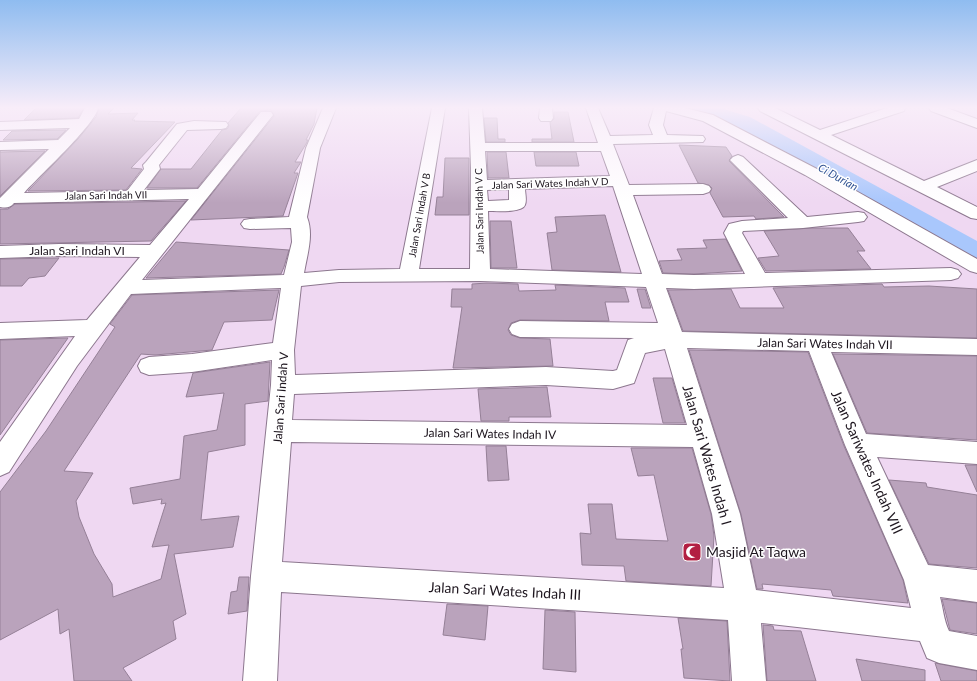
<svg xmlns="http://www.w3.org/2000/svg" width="977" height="681" viewBox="0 0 977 681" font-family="Lato,sans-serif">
<rect width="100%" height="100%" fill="#efd8f2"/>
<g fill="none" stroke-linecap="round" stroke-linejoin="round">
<path fill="#a9c7fc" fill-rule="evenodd" d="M682 108H720L750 117 977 241V267L964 264 732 129 686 113Z"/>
</g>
<g fill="#baa3bc" stroke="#958097">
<path d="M36 108H84L78 118 24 120Z"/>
<path d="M99 108H114L108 114 138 113 132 120H135L134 121 175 122 131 168 142 169 126 190 28 191 78 139 96 117Z"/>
<path d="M241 108H317L314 124 306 140H308L306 144 295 162H301L294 173H298L283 216 191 220 274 116 271 110 260 111 197 188H147L161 169H191L222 130 227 129 229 126 228 123Z"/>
<path d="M554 112H568L574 142H532V139H552L550 122 554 119Z"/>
<path d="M484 118H497L498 139H505V142H486Z"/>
<path d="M66 130 57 139 3 140 12 131Z"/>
<path d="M679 145 726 147 732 156 729 161 784 217 756 219 754 216 723 217 710 193 712 188 709 185 698 183Z"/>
<path d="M0 151V152L45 151 0 196Z"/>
<path d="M487 152H506L509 178H488Z"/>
<path d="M534 152H576L579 166H536Z"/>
<path d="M445 158H469V215H435L437 197H443Z"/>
<path d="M186 201 151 241 0 244V209H8L15 204Z"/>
<path d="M605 215 621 272 552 270 547 233 557 232 555 217Z"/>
<path d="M490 221H511L517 268H491Z"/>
<path d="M812 228H848L865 251H857L871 269 766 271 758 258 779 256 764 231Z"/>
<path d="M726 239 742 271 694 274 663 273 659 261 682 260 677 249 707 248 703 240Z"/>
<path d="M176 242 289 250 284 267 281 274 146 278Z"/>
<path d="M59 258 45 276 29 278 22 286H0V259Z"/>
<path d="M487 283 518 284 519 291 556 290 555 285 625 288 629 302H605L609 321 520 320 511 323 508 330 511 335 520 338 550 339 553 366 453 368 462 307H451L452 289H472V284Z"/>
<path d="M882 284 884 287 929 286 977 289V338L683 331 668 290 731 289 740 308H784L773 288Z"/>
<path d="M637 289H645L651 308H642Z"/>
<path d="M279 290 272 320 224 322 212 350 155 355 141 354 64 471 93 473 76 501 79 517 94 554 112 584 113 597 161 579 169 545 152 547 166 503 161 504 162 499 133 504 130 488 180 479 184 436 217 430 224 393 186 397 193 373 270 362 268 401 245 404V445L208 452 201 520 239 516 233 547 174 554 186 614 173 621 176 639 123 668 132 681H74L69 629 60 634 58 609 0 640V492L46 431 115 327 110 324 132 295Z"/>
<path d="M68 338 0 435V340Z"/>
<path d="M689 350 808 352 844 446 903 580 908 603 833 596 831 590 762 584 763 589H757L741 514Z"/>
<path d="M833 354 977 356V440L867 433Z"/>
<path d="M653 378H672L685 423H663Z"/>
<path d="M547 387 551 417H509V421H481L478 389Z"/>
<path d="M486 446H506L509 480 488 481Z"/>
<path d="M631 448H692L711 514 714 536 711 586 626 581 624 566 582 565 580 533 591 534 588 504H612L616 539 668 541 654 475 638 476Z"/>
<path d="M965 465H977V492Z"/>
<path d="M889 480 926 483 927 487 977 495V568L929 564Z"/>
<path d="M239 577H249L247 611 228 614 231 592 237 591Z"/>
<path d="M942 599 977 603V634L950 630Z"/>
<path d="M447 604 488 606 485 640 443 635Z"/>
<path d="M545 610 575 612 576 672 543 669Z"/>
<path d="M678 618 727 621 730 681 684 678 681 649H683Z"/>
<path d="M763 625 773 626 774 630 801 631 816 681H767Z"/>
<path d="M856 659 925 670V681H862Z"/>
<path d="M935 663 977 671V681H941Z"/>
</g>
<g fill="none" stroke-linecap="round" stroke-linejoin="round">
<g stroke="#8c778e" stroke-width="2">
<g id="minor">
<path d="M85 108H98C95 125 38 177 24 193L127 191 144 169 143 165 146 162 177 124 194 121 226 122 228 125 226 128 221 129 187 130 159 165 160 169 144 190 198 189 261 112H271L273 115 142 280 284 275 292 242 291 228 250 229 244 228 241 224 244 220 250 219 289 217 306 148 323 108H336L320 148 307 217C314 235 307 255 304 273L339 270 400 269 432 108H445L419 269H470L471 168 469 108H482L485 143H598L586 108H598L610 136 653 135 649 125 654 108H685L713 115 817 169 977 259V273L970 271 805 175 703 121 666 111 663 125 667 135 703 136 705 139 703 142 613 144 629 185 703 184 709 186 711 189 709 192 703 194 633 195 662 274 694 275 745 274 724 233 729 224 742 221 788 218 730 160 733 157 738 155 743 157 807 217 858 212 864 213 867 217 864 221 858 222 803 228 743 231 742 233 765 273 951 268 958 270 961 274 958 278 951 280 694 289 666 288 682 332 977 339V355L831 352 866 434 977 442V464L877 457 928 565 977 570V602L940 597C943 608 944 621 949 631L977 636V670L939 663 927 658 920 641 761 623 766 681H732L728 620 281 592 277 681H243L251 576 271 385 272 360 192 372 149 375 141 372 138 366 141 360 149 357 192 354 273 343 281 288 131 294 77 366 9 472 0 476V442L75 336 0 339V323L87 320 140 257 59 256 0 258V246L59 244 150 245 189 199 14 203C10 208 6 208 0 207V198L49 149 0 150V142L58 140 70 128 0 130V122L79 119ZM485 151H601L610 176 487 180ZM613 186 642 274 490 269 488 211C496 211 522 213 525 205 527 200 525 193 525 189ZM509 189V200L488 201 487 190ZM480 281 646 287 658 323 520 321 512 324 509 329 512 334 520 337 634 338 628 340 617 370 613 371 546 367 295 375 294 350 301 286 339 282ZM687 348 809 351 845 445 904 580 911 608 756 590 740 514ZM665 349 687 425 292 420 294 394 546 385 613 389 634 383 645 353ZM291 442 693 447 712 514 724 588 282 562Z"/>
<path d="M540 108H552L553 118 551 121H541L539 118Z"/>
<path d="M758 108H775L820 130 887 108H905L904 111 831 135 924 181 977 160V171L937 187 977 207V219L971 218 760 111Z"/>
<path d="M929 108H947L977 119V128L931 111Z"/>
</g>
</g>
<use href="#minor" fill="#fff" fill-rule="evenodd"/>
</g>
<linearGradient id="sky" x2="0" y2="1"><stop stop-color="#8fbcf0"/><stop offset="0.53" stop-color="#f8edf9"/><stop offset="1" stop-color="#f8edf9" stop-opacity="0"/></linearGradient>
<rect width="977" height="203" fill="url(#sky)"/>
<defs>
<g id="mosque-square" transform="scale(1)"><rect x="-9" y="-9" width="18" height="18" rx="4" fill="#b21f42" stroke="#fff"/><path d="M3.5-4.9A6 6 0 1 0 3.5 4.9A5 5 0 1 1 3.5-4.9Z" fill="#fff"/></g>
</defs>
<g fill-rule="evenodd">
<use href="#mosque-square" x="692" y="552"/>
</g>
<g text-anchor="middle" stroke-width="3" stroke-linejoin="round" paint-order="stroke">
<g font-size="10" fill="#1d151e" stroke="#fff">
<text transform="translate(550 183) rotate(-2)" y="4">Jalan Sari Wates Indah V D</text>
<text transform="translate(106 195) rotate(-1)" y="4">Jalan Sari Indah VII</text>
<text transform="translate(479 211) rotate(-91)" y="4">Jalan Sari Indah V C</text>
<text transform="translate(419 215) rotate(-80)" y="4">Jalan Sari Indah V B</text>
</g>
<g font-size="11" font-style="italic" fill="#315393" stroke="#fff">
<text transform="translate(838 177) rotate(29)" y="4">Ci Durian</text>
</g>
<g font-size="12" fill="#1d151e" stroke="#fff">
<text x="77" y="255">Jalan Sari Indah VI</text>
<text transform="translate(825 344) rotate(1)" y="4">Jalan Sari Wates Indah VII</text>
<text transform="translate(281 398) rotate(-86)" y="4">Jalan Sari Indah V</text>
<text transform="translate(490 434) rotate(1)" y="4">Jalan Sari Wates Indah IV</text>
</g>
<g font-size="14" fill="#1d151e" stroke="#fff">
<text transform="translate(707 455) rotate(74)" y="5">Jalan Sari Wates Indah I</text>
<text transform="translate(867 462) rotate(66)" y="5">Jalan Sariwates Indah VIII</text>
<text transform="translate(505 591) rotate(3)" y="5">Jalan Sari Wates Indah III</text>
</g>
<g font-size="14" fill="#1d151e" stroke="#fff" text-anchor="start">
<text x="706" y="557">Masjid At Taqwa</text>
</g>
</g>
</svg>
